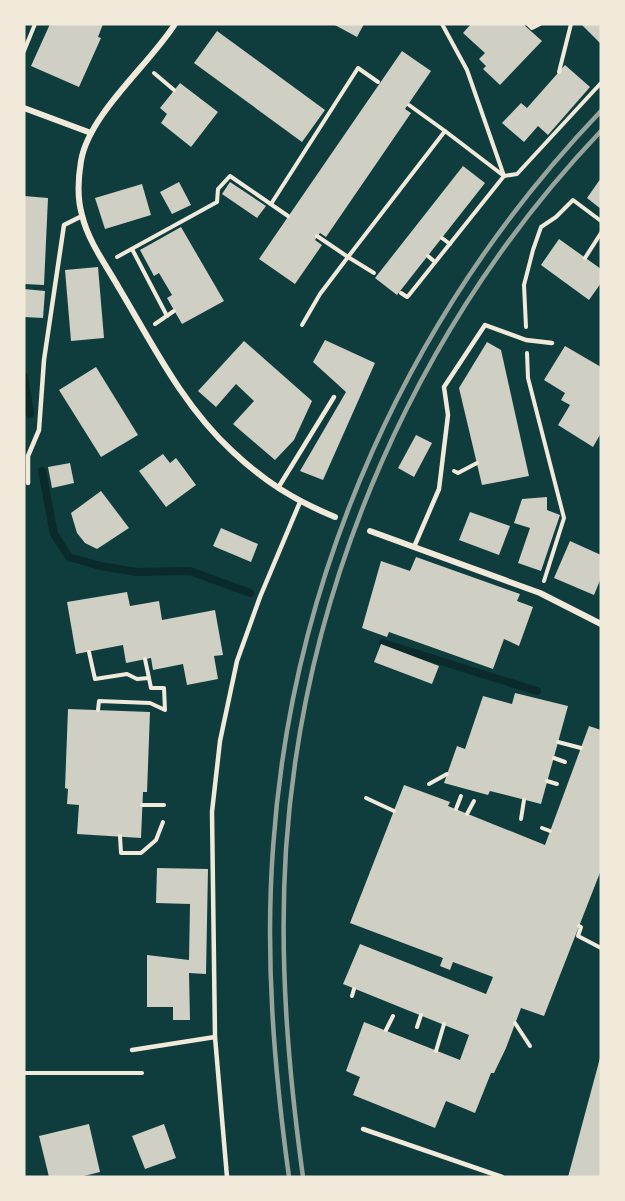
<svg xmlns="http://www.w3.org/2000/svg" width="625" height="1201" viewBox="0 0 625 1201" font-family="Overpass,sans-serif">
<rect width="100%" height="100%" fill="#0f3d3e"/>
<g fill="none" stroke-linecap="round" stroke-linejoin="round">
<g stroke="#0a2a2b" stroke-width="8">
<path d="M24 377 30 414"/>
<path d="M42 471 54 534 69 557 100 566 137 572 190 571 250 593"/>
<path d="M383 643 537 691"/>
</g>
</g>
<g fill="#cfcfc3">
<path d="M50 24H103L98 37 101 38 79 87 31 66Z"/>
<path d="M333 24H364L357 37Z"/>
<path d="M471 24H523L542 41 500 85 483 69 486 66 479 59 485 53 463 33Z"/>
<path d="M581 24H601V44Z"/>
<path d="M217 31 325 110 302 142 194 63Z"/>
<path d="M402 51 431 71 405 109 411 113 326 237 320 233 315 240 322 245 295 284 259 259Z"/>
<path d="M565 65 590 87 548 135 538 126 524 142 502 123 521 103 527 108Z"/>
<path d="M180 83 218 112 191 147 161 123 167 114 160 108Z"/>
<path d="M463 166 485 183 397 295 375 278Z"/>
<path d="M601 178V209L587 198Z"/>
<path d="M179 182 191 205 172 214 160 192Z"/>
<path d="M230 182 266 206 257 218 222 194Z"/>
<path d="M142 184 151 215 105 229 95 198Z"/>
<path d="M24 196 48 198 44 285 24 284Z"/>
<path d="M181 227 224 301 182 324 167 298 172 295 159 273 154 276 140 250Z"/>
<path d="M559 239 601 269V283L589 300 541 265Z"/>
<path d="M98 267 104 338 71 341 65 270Z"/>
<path d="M24 289 45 291 43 318 24 317Z"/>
<path d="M325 340 375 363 323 480 300 471 346 392 313 362Z"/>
<path d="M244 341 312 401 294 440 275 460 233 424 254 401 236 384 216 407 198 391Z"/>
<path d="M487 342 501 350 529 476 482 485 459 388Z"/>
<path d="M565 346 601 367V433L593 447 558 425 570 405 561 400 565 393 544 380Z"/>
<path d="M96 367 138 435 101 457 59 390Z"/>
<path d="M416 435 432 443 414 477 398 468Z"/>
<path d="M163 454 170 463 176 458 196 485 166 507 139 471Z"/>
<path d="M70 463 74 483 52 488 48 467Z"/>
<path d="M101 491 129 528 97 549 85 543 77 533 71 513Z"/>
<path d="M547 497V510L560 515 541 571 518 563 530 528 514 523 522 499Z"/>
<path d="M470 512 510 526 499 555 459 540Z"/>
<path d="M221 528 258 544 251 562 213 546Z"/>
<path d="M570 541 601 555V578L594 595 554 578Z"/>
<path d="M416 557 520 594 517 601 533 607 519 646 504 639 493 669 389 632 387 637 362 628 381 561 410 571Z"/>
<path d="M127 592 130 606 159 601 162 620 215 610 223 655 214 656 218 679 187 685 183 664 153 670 151 658 126 663 123 645 76 654 67 602Z"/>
<path d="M381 644 439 666 432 684 374 662Z"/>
<path d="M515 693 568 706 541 804 490 791 488 795 444 783 457 746 465 749 483 696 512 704Z"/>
<path d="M68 709 150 712 147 792H143L141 838 77 834 79 805 67 804 68 789 65 788Z"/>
<path d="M589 726 601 730V870L544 1016 521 1008 506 1048 494 1073H491L475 1113 446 1101 435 1128 353 1095 360 1077 346 1071 364 1022 460 1060 469 1035 343 984 360 944 486 994 493 977 453 962 450 970 440 966 443 958 350 923 404 785 450 802 448 806 545 845Z"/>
<path d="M157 868 208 869 206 974 189 973 190 1020H173V1007H147V955L189 960 190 904 156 903Z"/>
<path d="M600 1058 601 1177H568Z"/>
<path d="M89 1124 100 1172 80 1177H49L39 1136Z"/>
<path d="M164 1124 176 1158 145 1169 132 1136Z"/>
</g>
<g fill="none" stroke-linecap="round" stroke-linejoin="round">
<g stroke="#f1e9da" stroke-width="4">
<path d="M442 24 467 70 504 176"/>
<path d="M528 24 532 28 540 24"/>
<path d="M24 51 35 24"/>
<path d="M559 72 571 24"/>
<path d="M154 73 174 90"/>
<path d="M409 105 445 131"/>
<path d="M271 204 358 68 378 82"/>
<path d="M317 236 348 257 445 131 504 176"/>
<path d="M442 238 450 244"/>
<path d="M132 249 167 316"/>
<path d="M428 256 435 262"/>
<path d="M117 257 217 202 218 189 230 176 288 216"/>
<path d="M585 258 601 233"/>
<path d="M401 293 407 297 409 295 504 176 517 174 601 83"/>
<path d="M155 324 174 311"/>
<path d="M302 325 320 294 348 257 374 273"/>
<path d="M526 327 524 285 533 250 541 227 556 217 573 200 601 221"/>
<path d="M527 353 528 378 564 518 544 581"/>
<path d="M454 471 458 473 477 463"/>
<path d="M89 652 95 679 127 674 137 679 149 678 151 688H164L165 710 150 703 99 701 98 710"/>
<path d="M145 659 149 678"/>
<path d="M558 742 581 748"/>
<path d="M554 758 565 762"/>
<path d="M547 781 557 784"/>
<path d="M429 784 447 774"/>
<path d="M366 798 394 811"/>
<path d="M142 805H164"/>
<path d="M456 809 461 796"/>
<path d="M467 814 474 801"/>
<path d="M521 819 524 800"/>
<path d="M542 828 550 831"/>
<path d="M120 836 121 853H141L156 840 163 822"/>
<path d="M579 926 581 927 578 936 601 948"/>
<path d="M352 996 354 989"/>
<path d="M515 1023 530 1046"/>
<path d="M417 1027 421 1015"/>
<path d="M386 1030 393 1016"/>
<path d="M436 1051 444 1024"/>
<path d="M24 1073H142"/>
</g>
<g stroke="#f1e9da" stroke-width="4.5">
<path d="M28 483V456L39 430 44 360 64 225 82 216"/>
<path d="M278 488 334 397"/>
<path d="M414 547 439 489 448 415 444 387 485 325 526 340 552 343"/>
<path d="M132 1050 215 1037"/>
<path d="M363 1129 502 1177"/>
<path d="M227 1177 215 1037 212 812 220 741 237 661 260 597 300 502"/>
</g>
<g stroke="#f1e9da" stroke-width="6">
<path d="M175 24C149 65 89 114 81 161 78 179 77 198 82 215 88 241 106 265 119 288 153 345 183 406 232 451 265 482 294 500 335 517"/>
<path d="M24 108 91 133"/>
<path d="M370 531 540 593 601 624"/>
</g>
<g stroke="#97a49c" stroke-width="4.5">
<path d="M289 1177C274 1068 265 958 273 848 292 572 410 311 601 111"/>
<path d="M303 1177C288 1068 279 959 286 849 304 583 417 325 601 131"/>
</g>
</g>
<rect width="625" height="1201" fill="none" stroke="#f1e9da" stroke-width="51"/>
</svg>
